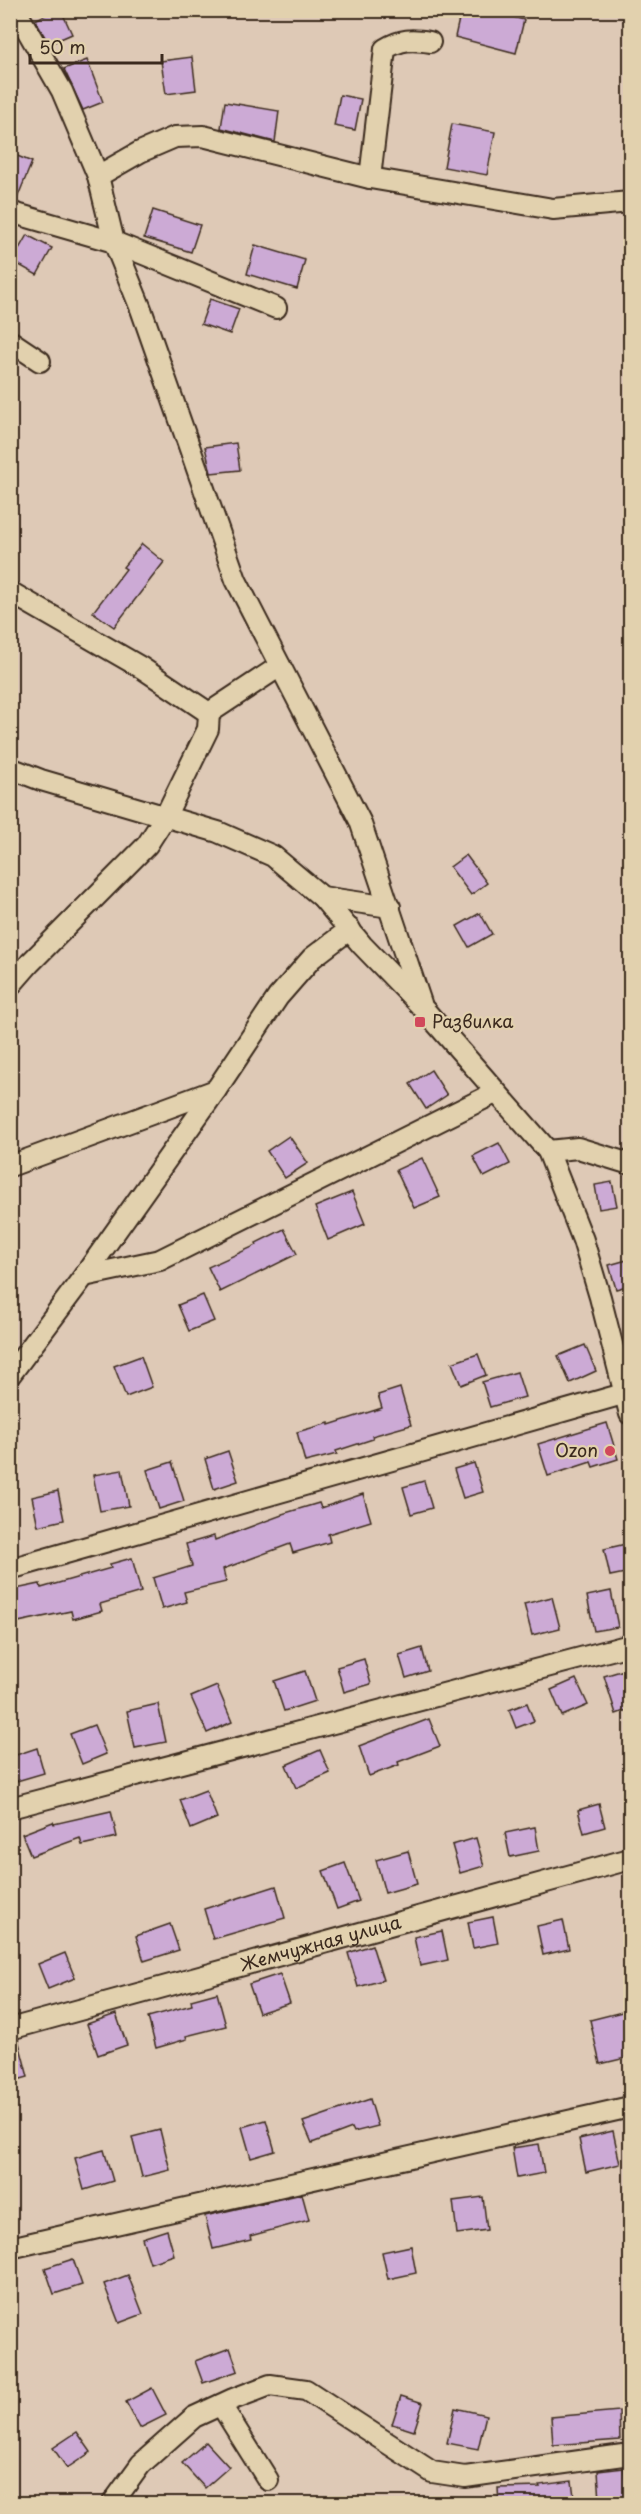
<svg xmlns="http://www.w3.org/2000/svg" width="641" height="2514" viewBox="0 0 641 2514" font-family="'Playpen Sans',sans-serif">
<rect width="100%" height="100%" fill="#dec9b6"/>
<filter id="ink" filterUnits="userSpaceOnUse"><feTurbulence type="fractalNoise" baseFrequency=".0167" numOctaves="2"/><feDisplacementMap in="SourceGraphic" scale="12" xChannelSelector="R" yChannelSelector="G"/><feConvolveMatrix kernelMatrix="1 2 1 2 8 2 1 2 1" color-interpolation-filters="sRGB"/></filter>
<g filter="url(#ink)">
<g fill="#ccaad5" stroke="#3b2a1e" stroke-width="1.5">
<path d="M55 10H61L72 34 49 44 35 20Z"/>
<path d="M461 10H487L524 20 516 53 455 37Z"/>
<path d="M192 57 196 90 166 94 161 61Z"/>
<path d="M87 60 103 102 83 110 64 69Z"/>
<path d="M340 95 361 99 355 130 334 126Z"/>
<path d="M225 102 279 111 275 142 221 128Z"/>
<path d="M452 124 495 132 487 175 444 167Z"/>
<path d="M10 153 32 162 16 201 10 200Z"/>
<path d="M153 210 200 225 191 252 144 238Z"/>
<path d="M27 235 52 248 37 275 12 261Z"/>
<path d="M255 245 305 260 297 289 247 274Z"/>
<path d="M210 299 239 309 230 334 201 324Z"/>
<path d="M236 443 240 470 211 473 205 447Z"/>
<path d="M142 544 164 562 114 627 93 612 126 569 123 567Z"/>
<path d="M466 855 487 883 471 895 450 867Z"/>
<path d="M480 913 492 934 469 947 457 926Z"/>
<path d="M431 1070 447 1095 426 1109 410 1084Z"/>
<path d="M289 1136 308 1163 285 1178 267 1151Z"/>
<path d="M499 1143 510 1164 484 1177 473 1156Z"/>
<path d="M422 1158 440 1197 414 1208 396 1170Z"/>
<path d="M612 1182 617 1206 599 1209 595 1185Z"/>
<path d="M352 1192 365 1224 328 1240 315 1207Z"/>
<path d="M284 1229 297 1254 220 1292 208 1267 257 1245 256 1243Z"/>
<path d="M627 1260 630 1272V1285L616 1289 609 1265Z"/>
<path d="M203 1295 214 1321 189 1331 178 1305Z"/>
<path d="M585 1345 596 1371 570 1383 558 1356Z"/>
<path d="M478 1354 486 1375 461 1385 452 1363Z"/>
<path d="M141 1356 152 1387 126 1397 114 1366Z"/>
<path d="M517 1372 525 1397 490 1407 482 1382Z"/>
<path d="M400 1388 411 1425 372 1436 373 1439 336 1451 337 1454 305 1462 297 1432 329 1423V1425L382 1408 378 1395Z"/>
<path d="M607 1423 618 1459 593 1467 591 1462 548 1476 538 1444Z"/>
<path d="M228 1451 238 1481 214 1489 205 1459Z"/>
<path d="M172 1462 184 1501 159 1509 147 1470Z"/>
<path d="M474 1463 483 1492 463 1498 454 1469Z"/>
<path d="M122 1470 129 1506 100 1511 93 1475Z"/>
<path d="M424 1481 432 1508 411 1514 403 1487Z"/>
<path d="M58 1491 64 1520 38 1526 32 1497Z"/>
<path d="M363 1494 371 1521 328 1534 330 1542 293 1553 290 1544 223 1569 226 1582 184 1592 187 1602 162 1609 153 1578 192 1566 186 1544 214 1536 215 1540 282 1515V1514L319 1503 321 1508Z"/>
<path d="M630 1543V1572L610 1576 604 1549Z"/>
<path d="M132 1558 141 1592 100 1604 102 1611 73 1619 71 1611 18 1622 11 1590 40 1584 41 1588 111 1568 110 1564Z"/>
<path d="M611 1591 618 1627 594 1631 587 1596Z"/>
<path d="M552 1597 560 1628 532 1635 524 1604Z"/>
<path d="M422 1648 428 1671 406 1678 399 1655Z"/>
<path d="M364 1659 371 1684 344 1692 337 1667Z"/>
<path d="M624 1670 630 1690V1709L616 1714 604 1676Z"/>
<path d="M305 1671 315 1701 284 1711 274 1681Z"/>
<path d="M576 1679 588 1705 562 1716 551 1690Z"/>
<path d="M217 1686 232 1722 207 1733 191 1697Z"/>
<path d="M527 1703 534 1721 516 1728 509 1710Z"/>
<path d="M158 1704 166 1742 135 1748 127 1711Z"/>
<path d="M429 1719 440 1746 398 1762 399 1765 369 1776 359 1746Z"/>
<path d="M94 1725 106 1754 82 1764 70 1734Z"/>
<path d="M37 1748 44 1773 10 1783V1757Z"/>
<path d="M320 1750 330 1773 296 1788 286 1765Z"/>
<path d="M206 1790 217 1818 191 1829 180 1800Z"/>
<path d="M599 1804 605 1827 584 1833 578 1810Z"/>
<path d="M111 1811 117 1837 82 1845 80 1838 31 1856 22 1834 53 1822 54 1824Z"/>
<path d="M535 1827 539 1851 510 1857 505 1833Z"/>
<path d="M476 1838 484 1866 460 1873 452 1845Z"/>
<path d="M408 1851 417 1884 385 1893 376 1860Z"/>
<path d="M345 1863 359 1901 337 1909 323 1871Z"/>
<path d="M276 1886 285 1918 213 1939 204 1909Z"/>
<path d="M493 1917 498 1943 473 1948 468 1922Z"/>
<path d="M563 1920 569 1949 543 1955 537 1926Z"/>
<path d="M170 1924 179 1950 144 1961 136 1936Z"/>
<path d="M442 1931 448 1960 420 1966 414 1937Z"/>
<path d="M372 1945 383 1980 358 1987 348 1953Z"/>
<path d="M65 1953 75 1978 48 1989 38 1964Z"/>
<path d="M280 1974 290 2003 259 2013 249 1984Z"/>
<path d="M217 1993 226 2026 186 2036 187 2039 156 2048 148 2017 192 2005 191 2000Z"/>
<path d="M630 2010V2057L600 2064 590 2020Z"/>
<path d="M116 2014 127 2045 98 2055 87 2024Z"/>
<path d="M18 2039 28 2077 10 2082V2041Z"/>
<path d="M370 2099 378 2126 354 2132 352 2128 312 2143 303 2122Z"/>
<path d="M266 2120 275 2151 251 2158 242 2127Z"/>
<path d="M160 2130 170 2170 142 2177 132 2137Z"/>
<path d="M613 2131 620 2164 586 2172 579 2139Z"/>
<path d="M539 2144 544 2173 517 2178 512 2148Z"/>
<path d="M104 2150 113 2181 84 2190 75 2158Z"/>
<path d="M302 2194 309 2220 250 2236 251 2240 213 2249 205 2216Z"/>
<path d="M483 2197 487 2230 457 2234 453 2201Z"/>
<path d="M167 2230 174 2255 150 2263 142 2238Z"/>
<path d="M411 2246 416 2273 388 2279 382 2252Z"/>
<path d="M73 2259 82 2285 54 2294 45 2268Z"/>
<path d="M128 2275 143 2314 119 2323 104 2284Z"/>
<path d="M230 2348 238 2371 203 2383 195 2361Z"/>
<path d="M152 2388 166 2415 140 2428 126 2402Z"/>
<path d="M401 2396 423 2403 414 2431 392 2424Z"/>
<path d="M455 2408 486 2415 478 2449 447 2443Z"/>
<path d="M619 2411 620 2440 553 2445 551 2417Z"/>
<path d="M77 2432 91 2452 67 2468 53 2448Z"/>
<path d="M206 2442 229 2467 205 2488 182 2463Z"/>
<path d="M624 2468 626 2498 600 2501 598 2471Z"/>
<path d="M572 2481 575 2504H499L498 2488 540 2487 539 2485Z"/>
</g>
<g fill="none" stroke-linecap="round" stroke-linejoin="round">
<g stroke="#3b2a1e" stroke-width="24">
<g id="minor">
<path d="M11 10 19 16 62 91 98 176 114 242 276 308"/>
<path d="M98 176 140 152 175 137 203 136 370 178 385 49C401 39 412 39 430 42"/>
<path d="M370 178 553 209 630 202"/>
<path d="M10 212 114 242 141 309 236 580 360 821 421 1003"/>
<path d="M10 341 40 361"/>
<path d="M10 592 142 668 209 713 208 729 165 817 147 845 30 963 10 986"/>
<path d="M209 713 280 666"/>
<path d="M10 768 41 780 218 832 273 856 322 897 362 945 422 1007 548 1151 583 1240 600 1297 630 1414"/>
<path d="M322 897 390 907"/>
<path d="M548 1151 578 1148 630 1164"/>
<path d="M10 1166 216 1090"/>
<path d="M84 1276 160 1260 495 1093"/>
<path d="M10 1375 84 1276 216 1090 278 997 312 958 350 929"/>
<path d="M10 1569 630 1392"/>
<path d="M10 1808 630 1645"/>
<path id="s1" d="M10 2029 630 1859"/>
<path d="M10 2248 630 2107"/>
<path d="M221 2405 268 2480"/>
<path d="M112 2504 141 2464 194 2417 233 2399 270 2385 306 2390 432 2472 465 2477 630 2454"/>
</g>
</g>
<use href="#minor" stroke="#e2d1ae" stroke-width="20"/>
</g>
</g>
<g fill="#d1495b" stroke="#e2d1ae" stroke-width="2">
<rect x="414" y="1016" width="12" height="12" rx="3"/>
<circle cx="610" cy="1451" r="6"/>
</g>
<g text-anchor="middle" stroke-width="4.5" stroke-linejoin="round" paint-order="stroke">
<g font-size="18" fill="#3b2a1e" stroke="#e2d1ae" text-anchor="start">
<text x="432" y="1028">Развилка</text>
<text x="598" y="1457" text-anchor="end">Ozon</text>
</g>
<g font-size="18" fill="#3b2a1e" stroke="#e2d1ae">
<text dy="6" stroke="none"><textPath href="#s1" startOffset="322">Жемчужная улица</textPath></text>
</g>
</g>
<rect width="641" height="2514" fill="none" stroke="#e2d1ae" stroke-width="36"/>
<rect x="18" y="18" width="605" height="2478" fill="none" stroke="#3b2a1e" stroke-width="2" filter="url(#ink)"/>
<path d="M30 54v9h132v-9" fill="none" stroke="#3b2a1e" stroke-width="3"/>
<text x="39" y="54" font-size="18" fill="#3b2a1e" stroke="#e2d1ae" stroke-width="4.5" paint-order="stroke">50 m</text>
</svg>
